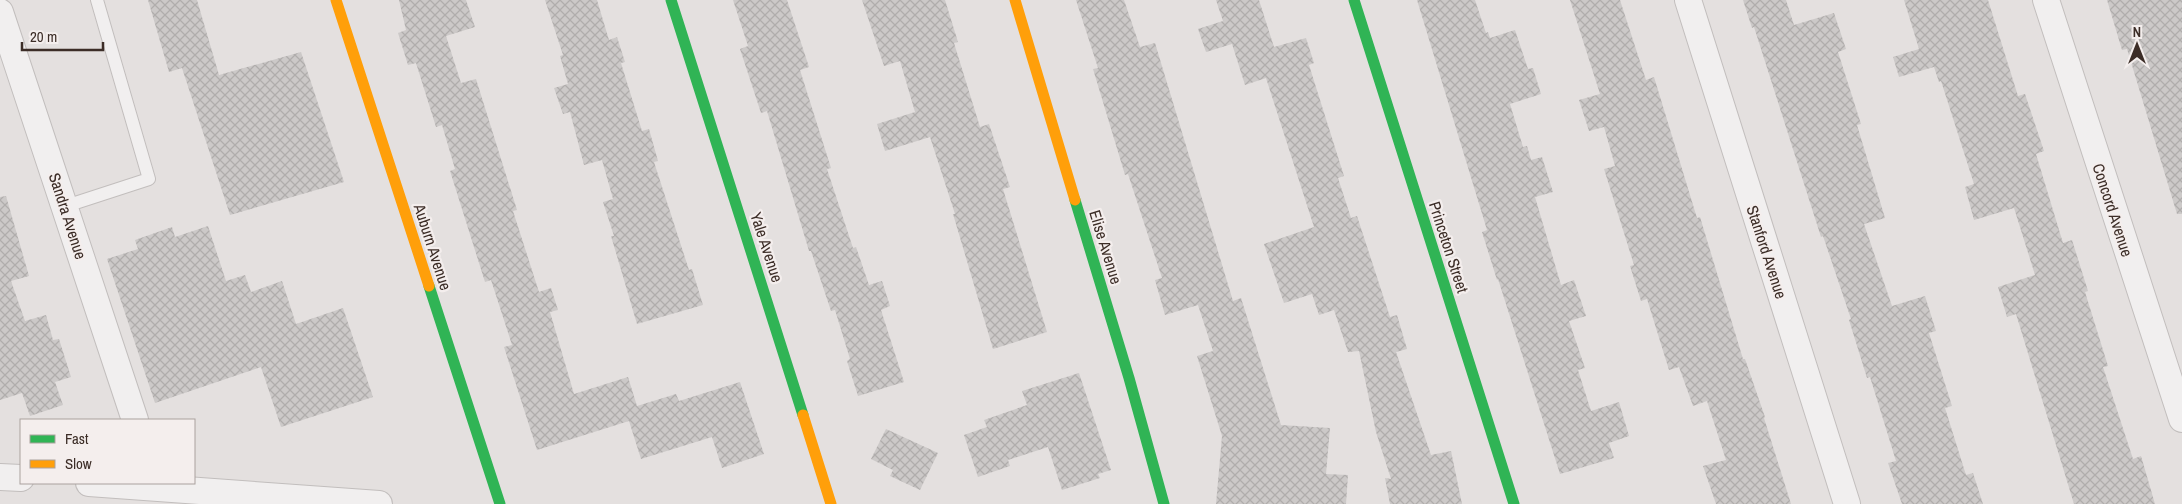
<svg xmlns="http://www.w3.org/2000/svg" width="2182" height="504" viewBox="0 0 2182 504" font-family="'Archivo Narrow',sans-serif">
<defs>
<pattern id="building-cross-hatch" width="8" height="8" patternUnits="userSpaceOnUse" patternTransform="scale(1.25)"><rect width="8" height="8" fill="#ccc9c8"/><path d="M0 0l8 8M0 8l8-8" fill="none" stroke="#b0adac"/></pattern>
</defs>
<rect width="100%" height="100%" fill="#e4e0df"/>
<g fill="url(#building-cross-hatch)">
<path d="M148 0H197L219 75 301 52 344 182 230 215 182 68 169 72Z"/>
<path d="M399 0H466L475 27 446 36 461 83 476 79 517 210 513 211 539 292 551 288 558 310 550 312 574 394 628 377 637 406 676 394 679 401 740 382 764 454 722 468 712 437 641 459 629 421 537 450 504 347 512 345 491 280 485 282 450 171 455 169 442 125 436 127 416 63 408 65 398 33 406 30Z"/>
<path d="M545 0H597L609 40 617 37 625 62 621 63 642 131 649 129 658 161 654 162 689 270 692 269 703 305 637 324 611 236H614L603 202 613 199 602 160 584 165 570 112 563 114 554 88 568 84 560 56 563 55Z"/>
<path d="M733 0H787L809 67 800 70 831 168 827 169 853 248 856 247 869 285 882 281 890 306 881 310 904 382 858 396 847 361 850 359 835 310 831 311 811 251H809L767 111 761 113 740 49 748 46Z"/>
<path d="M862 0H945L958 42 954 43 980 127 989 124 1010 187 1003 189 1047 332 993 349 953 214H955L930 137 885 151 877 124 915 112 900 61 884 66Z"/>
<path d="M1076 0H1124L1140 47 1155 43 1233 301 1241 298 1281 425 1330 428 1326 474 1348 475 1346 504H1216L1222 436 1197 356 1213 351 1198 305 1165 315 1155 280 1162 278 1128 174 1125 175 1093 69 1098 68Z"/>
<path d="M1216 0H1259L1274 47 1306 38 1314 63 1309 65 1344 176 1338 178 1351 218 1357 216 1390 317 1397 315 1407 349 1396 352 1431 455 1451 451 1462 504H1390L1385 478 1391 479 1376 432 1359 351 1348 352 1334 310 1319 315 1312 294 1284 303 1264 244 1314 227 1266 78 1245 85 1232 44 1206 52 1198 29 1223 21Z"/>
<path d="M1417 0H1475L1486 33 1488 32 1490 38 1515 30 1528 69 1533 68 1541 94 1510 104 1523 147 1527 146 1531 160 1542 157 1553 192 1535 197 1561 285 1574 280 1586 316 1569 321 1585 368 1578 370 1591 411 1619 402 1629 436 1609 443 1614 458 1560 474 1498 279 1497 280 1482 232 1487 230Z"/>
<path d="M1570 0H1620L1646 80 1654 77 1697 218 1700 217 1743 359H1745L1765 417 1764 418 1791 504H1716L1703 466 1726 460 1707 401 1693 406 1679 367 1669 370 1647 299 1641 301 1630 266 1634 265 1604 169 1615 166 1604 127 1589 131 1579 100 1600 94Z"/>
<path d="M1743 0H1786L1794 25 1834 13 1846 49 1838 52 1861 124 1857 125 1885 218 1864 224 1892 306 1925 296 1936 331 1929 333 1952 406 1945 408 1966 475 1973 473 1983 504H1902L1888 463 1896 461 1870 377 1867 378 1849 320 1851 319 1823 236 1821 237 1754 27 1752 28Z"/>
<path d="M1904 0H1988L2018 96 2025 94 2044 151 2036 154 2063 243 2072 240 2088 291 2085 292 2108 366 2103 367 2133 459 2141 456 2155 504H2074L2016 314 2007 317 1998 287 2035 275 2014 208 1974 220 1965 187 1974 184 1941 81 1939 82 1934 67 1899 77 1893 57 1919 49Z"/>
<path d="M2107 0H2182V214H2177L2127 49 2122 50Z"/>
<path d="M6 196 29 276 11 281 25 321 46 315 53 340 59 339 71 377 55 382 63 405 30 416 22 393 0 400V197Z"/>
<path d="M208 226 226 281 245 275 251 292 282 281 296 324 343 308 373 397 281 427 261 367 155 403 107 259 138 249 135 240 172 227 175 237Z"/>
<path d="M1079 373 1111 470 1098 474 1100 478 1062 490 1048 447 1008 460 1010 466 978 477 964 435 987 427 984 420 1027 405 1022 391Z"/>
<path d="M886 429 938 453 920 490 890 476 893 470 871 459Z"/>
</g>
<g fill="none" stroke-linecap="round" stroke-linejoin="round">
<g stroke="#c2bebd" stroke-width="14">
<path id="lane" d="M66 206 149 179 97 0"/>
</g>
<g stroke="#c2bebd" stroke-width="28">
<g id="street">
<path d="M1688 0 1847 504"/>
<path d="M2046 0 2182 419"/>
<path d="M0 12 135 420"/>
<path d="M0 477 21 478"/>
<path d="M89 483 379 504"/>
</g>
</g>
<use href="#lane" stroke="#f1efef" stroke-width="12"/>
<use href="#street" stroke="#f1efef" stroke-width="26"/>
<g stroke="#30b455" stroke-width="11">
<path d="M671 0 803 415"/>
<path d="M1354 0 1514 504"/>
<path d="M1075 200 1129 378 1164 504"/>
<path d="M429 286 500 504"/>
</g>
<g stroke="#ff9f0a" stroke-width="11">
<path d="M336 0 429 286"/>
<path d="M1015 0 1075 200"/>
<path d="M803 415 831 504"/>
</g>
</g>
<g text-anchor="middle" stroke-width="4.5" stroke-linejoin="round" paint-order="stroke">
<g font-size="16" fill="#3c2d27" stroke="#f4eeed">
<text transform="translate(2113 210) rotate(72)" y="6">Concord Avenue</text>
<text transform="translate(68 216) rotate(72)" y="6">Sandra Avenue</text>
<text transform="translate(433 247) rotate(72)" y="6">Auburn Avenue</text>
<text transform="translate(767 247) rotate(72)" y="6">Yale Avenue</text>
<text transform="translate(1106 247) rotate(73)" y="6">Elise Avenue</text>
<text transform="translate(1449 247) rotate(72)" y="6">Princeton Street</text>
<text transform="translate(1767 252) rotate(72)" y="6">Stanford Avenue</text>
</g>
</g>
<rect x="20" y="419" width="175" height="65" fill="#f4eeed" stroke="#aaa19e"/>
<rect x="30" y="435" width="25" height="8" fill="#30b455" stroke="#aaa19e"/>
<text x="65" y="444" font-size="15" fill="#3c2d27">Fast</text>
<rect x="30" y="460" width="25" height="8" fill="#ff9f0a" stroke="#aaa19e"/>
<text x="65" y="469" font-size="15" fill="#3c2d27">Slow</text>
<g transform="translate(2137 45)" stroke="#f4eeed" stroke-width="4" paint-order="stroke">
<path d="M0-4L9 19L0 12L-9 19Z" fill="#3c2d27"/>
<text y="-8" font-size="14" font-weight="bold" text-anchor="middle" fill="#3c2d27">N</text>
</g>
<path d="M22 42v8h81v-8" fill="none" stroke="#3c2d27" stroke-width="2.5"/>
<text x="30" y="42" font-size="15" fill="#3c2d27" stroke="#f4eeed" stroke-width="4" paint-order="stroke">20 m</text>
</svg>
